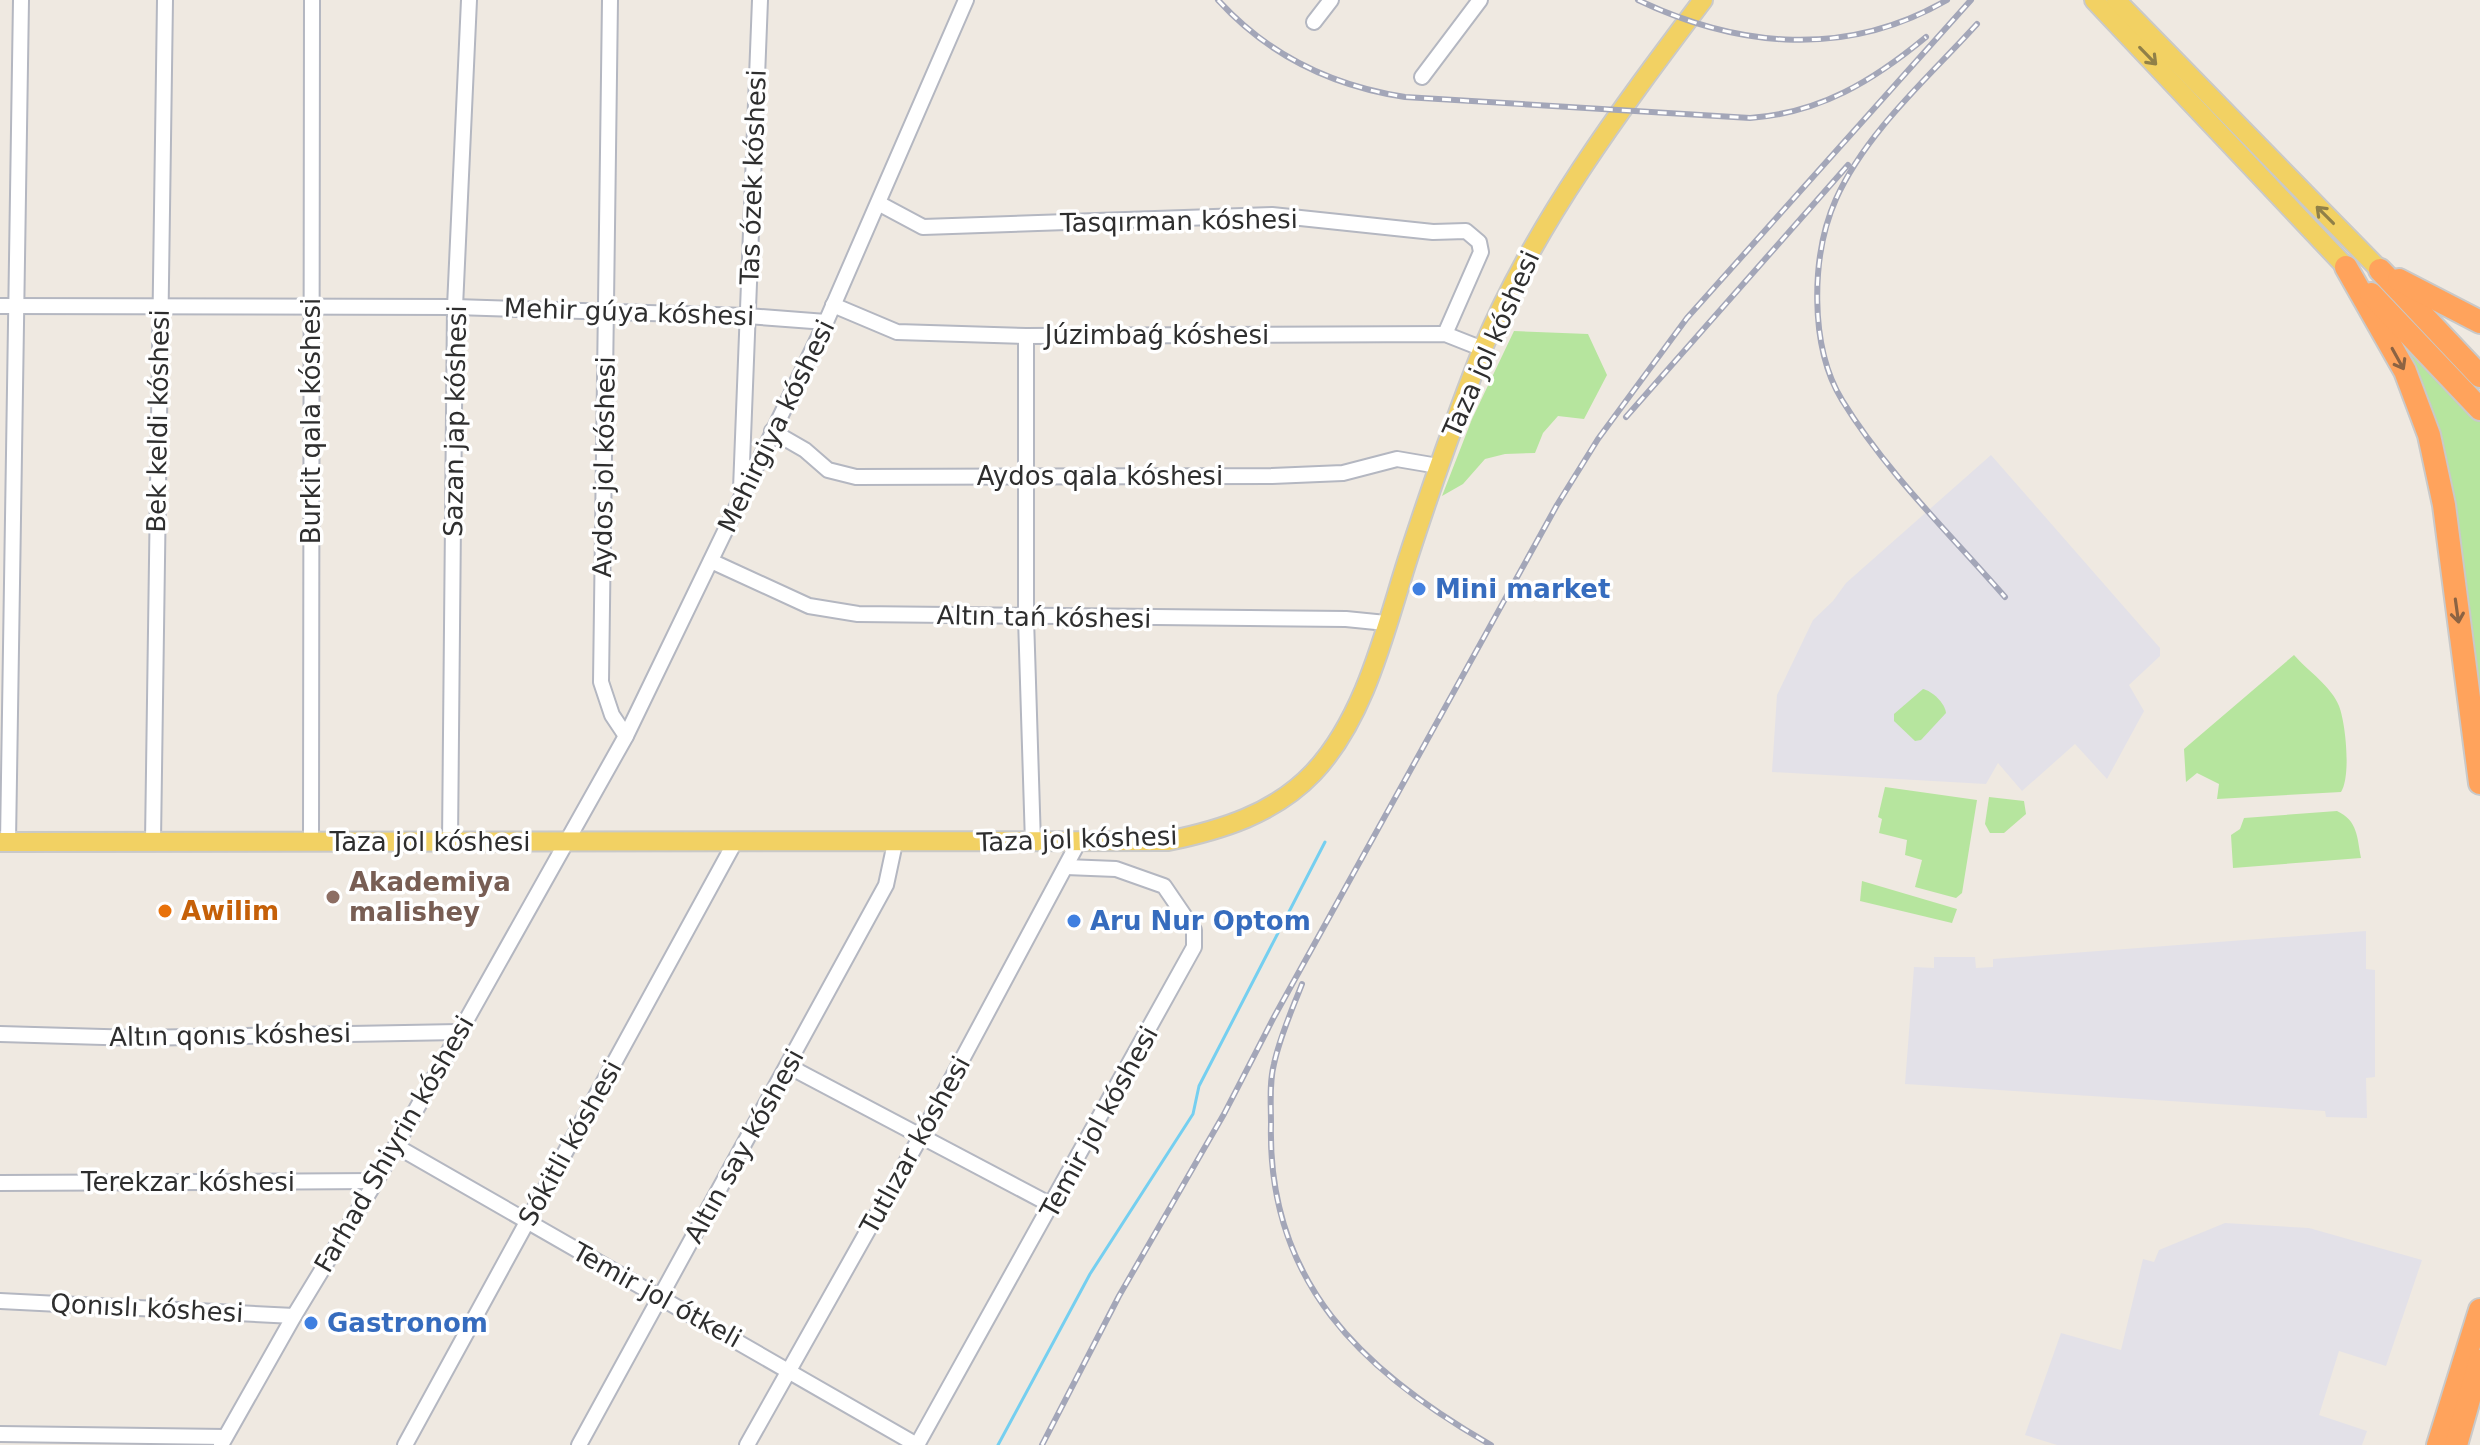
<svg xmlns="http://www.w3.org/2000/svg" width="2480" height="1445" viewBox="0 0 2480 1445" font-family="'DejaVu Sans',sans-serif">
<rect width="100%" height="100%" fill="#efe9e1"/>
<g fill="#e3e1e8">
<path d="M1991 455 2160 648V656L2129 685 2144 711 2107 779 2075 744 2022 791 1998 763 1986 784 1772 772 1777 695 1813 620 1833 601 1846 583Z"/>
<path d="M2366 931V969L2375 970V1077L2366 1078 2367 1118 2326 1117 2325 1111 1905 1084 1914 967 1934 968V957H1975L1976 968 1993 967V959Z"/>
<path d="M2225 1223 2309 1228 2422 1260 2386 1366 2339 1351 2319 1415 2367 1431 2362 1445H2057L2025 1435 2061 1333 2121 1350 2143 1259 2154 1262 2159 1250Z"/>
</g>
<g fill="#b6e59e">
<path d="M1514 331 1588 334 1607 375 1584 419 1558 416 1543 433 1535 453 1505 454 1485 459 1463 484 1442 496 1472 419Z"/>
<path d="M2408 348 2480 415V716L2435 423 2407 353Z"/>
<path d="M2294 655C2307 670 2332 687 2339 706 2346 724 2351 777 2341 792L2217 799 2219 784 2197 773 2186 782 2184 749Z"/>
<path d="M1923 689C1932 691 1945 703 1946 713L1921 740 1915 741 1894 721V714Z"/>
<path d="M1885 787 1977 800 1962 893 1956 898 1915 887 1922 860 1905 855 1907 840 1879 833 1882 819 1878 817Z"/>
<path d="M1989 797 2024 801 2026 814 2004 833H1990L1985 824Z"/>
<path d="M2337 811C2358 821 2357 837 2361 858L2233 868 2231 835 2240 829 2244 818Z"/>
<path d="M1862 881 1957 909 1952 923 1860 901Z"/>
</g>
<g fill="none" stroke-linecap="round" stroke-linejoin="round">
<path stroke="#75cff0" stroke-width="3" d="M998 1445 1090 1274 1193 1114 1199 1086 1325 842"/>
<g stroke="#b4b7c1" stroke-width="18">
<g id="minor">
<path d="M610 0 601 682 612 715 626 736"/>
<path d="M1314 22 1331 0"/>
<path d="M1422 77 1480 0"/>
<path d="M880 204 923 227 1272 215 1433 232 1466 231 1479 242 1481 252 1445 334"/>
<path d="M833 305 897 332 1026 336 1445 334 1483 349"/>
<path d="M0 306 455 307 747 316 826 322"/>
<path d="M1026 336V618L1033 843"/>
<path d="M772 431 805 450 828 470 856 477 1272 476 1343 473 1397 459 1438 466"/>
<path d="M741 489 760 0"/>
<path d="M711 561 809 606 858 614 1346 619 1386 623"/>
<path d="M153 841 165 0"/>
<path d="M8 842 21 0"/>
<path d="M311 842 312 0"/>
<path d="M450 842 455 307 469 0"/>
<path d="M0 1034 138 1038 459 1032"/>
<path d="M788 1066 1053 1206"/>
<path d="M396 1146 917 1445 1194 947V930L1164 886 1116 869 1066 867"/>
<path d="M0 1183 376 1181"/>
<path d="M0 1301 294 1316"/>
<path d="M0 1434 225 1437"/>
<path d="M221 1445 294 1316 376 1181 626 736 826 322 966 0"/>
<path d="M405 1445 735 842"/>
<path d="M579 1445 886 885 895 843"/>
<path d="M747 1445 921 1136 1078 843"/>
</g>
</g>
<g stroke="#c9c9c9" stroke-width="22">
<g id="major">
<path d="M2094 0 2346 267"/>
<path d="M2116 0 2380 270"/>
<path d="M0 842 1168 841C1221 830 1274 814 1313 773 1367 716 1386 625 1410 552 1432 485 1455 419 1481 353 1533 226 1621 109 1703 0"/>
</g>
</g>
<g stroke="#c9c9c9" stroke-width="26">
<g id="highway">
<path d="M2346 267 2405 371 2429 435 2444 505 2480 783"/>
<path d="M2380 270 2480 376"/>
<path d="M2399 280 2480 322"/>
<path d="M2371 294 2480 409"/>
<path d="M2438 1445 2480 1310"/>
<path d="M2456 1445 2480 1361"/>
</g>
</g>
<use href="#minor" stroke="#fff" stroke-width="14"/>
<use href="#major" stroke="#f2d163" stroke-width="18"/>
<use href="#highway" stroke="#ffa35c" stroke-width="22"/>
<g stroke="#a3a6b8" stroke-width="6">
<g id="rail">
<path d="M1218 0C1268 55 1333 86 1405 97L1750 118C1820 113 1873 81 1926 37"/>
<path d="M1638 0C1739 48 1847 58 1947 0"/>
<path d="M1977 24C1929 77 1866 132 1836 199 1811 255 1809 346 1842 400 1886 472 1950 534 2005 597"/>
<path d="M1626 417 1848 165"/>
<path d="M1302 984C1292 1010 1280 1036 1274 1064 1269 1083 1271 1105 1271 1124 1267 1282 1363 1372 1491 1445"/>
<path d="M1042 1445 1119 1296 1224 1114 1274 1017 1557 505 1598 439 1687 318 1971 0"/>
</g>
</g>
<use href="#rail" stroke="#fff" stroke-width="3" stroke-dasharray="9" stroke-linecap="butt"/>
</g>
<defs><path id="oneway-shaft" d="M-6 0H5M1.5-3L5.5 0L1.5 3" fill="none" stroke-width="1.6" stroke-linecap="round" stroke-linejoin="round" transform="scale(2)"/></defs>
<g stroke="#908048">
<use href="#oneway-shaft" transform="translate(2148 56) rotate(46)"/>
<use href="#oneway-shaft" transform="translate(2325 215) rotate(-135)"/>
</g>
<g stroke="#8c6343">
<use href="#oneway-shaft" transform="translate(2398 359) rotate(61)"/>
<use href="#oneway-shaft" transform="translate(2457 611) rotate(82)"/>
</g>
<g fill="#3f7fe0" stroke="#fff" stroke-width="3">
<circle cx="1419" cy="589" r="8"/>
<circle cx="1074" cy="921" r="8"/>
<circle cx="311" cy="1323" r="8"/>
</g>
<circle fill="#8d6e63" stroke="#fff" stroke-width="3" cx="333" cy="897" r="8"/>
<circle fill="#e8710a" stroke="#fff" stroke-width="3" cx="165" cy="911" r="8"/>
<g text-anchor="middle" stroke-width="7" stroke-linejoin="round" paint-order="stroke">
<g font-size="26" fill="#2e2e2e" stroke="#fff">
<text transform="translate(753 177) rotate(-88)" y="9">Tas ózek kóshesi</text>
<text transform="translate(1179 221) rotate(-1)" y="9">Tasqırman kóshesi</text>
<text transform="translate(629 312) rotate(2)" y="9">Mehir gúyа kóshesi</text>
<text x="1157" y="344">Júzimbaǵ kóshesi</text>
<text transform="translate(1491 344) rotate(-66)" y="9">Taza jol kóshesi</text>
<text transform="translate(158 421) rotate(-89)" y="9">Bek keldi kóshesi</text>
<text transform="translate(311 421) rotate(-90)" y="9">Burkit qala kóshesi</text>
<text transform="translate(455 421) rotate(-89)" y="9">Sazan jap kóshesi</text>
<text transform="translate(776 426) rotate(-64)" y="9">Mehirgiya kóshesi</text>
<text transform="translate(604 467) rotate(-89)" y="9">Aydos jol kóshesi</text>
<text x="1100" y="485">Aydos qala kóshesi</text>
<text transform="translate(1044 617) rotate(1)" y="9">Altın tań kóshesi</text>
<text transform="translate(1077 839) rotate(-2)" y="9">Taza jol kóshesi</text>
<text x="430" y="851">Taza jol kóshesi</text>
<text transform="translate(230 1035) rotate(-1)" y="9">Altın qonıs kóshesi</text>
<text transform="translate(1099 1122) rotate(-61)" y="9">Temir jol kóshesi</text>
<text transform="translate(570 1143) rotate(-61)" y="9">Sókitli kóshesi</text>
<text transform="translate(394 1144) rotate(-60)" y="9">Farhad Shiyrin kóshesi</text>
<text transform="translate(915 1145) rotate(-61)" y="9">Tutlızar kóshesi</text>
<text transform="translate(744 1146) rotate(-61)" y="9">Altın say kóshesi</text>
<text x="188" y="1191">Terekzar kóshesi</text>
<text transform="translate(657 1295) rotate(29)" y="9">Temir jol ótkeli</text>
<text transform="translate(147 1308) rotate(3)" y="9">Qonıslı kóshesi</text>
</g>
<g font-size="26" font-weight="bold" fill="#366cbe" stroke="#fff" text-anchor="start">
<text x="1435" y="598">Mini market</text>
<text x="1090" y="930">Aru Nur Optom</text>
<text x="327" y="1332">Gastronom</text>
</g>
<g font-size="26" font-weight="bold" fill="#785e54" stroke="#fff" text-anchor="start">
<text x="349" y="891">Akademiya<tspan x="349" dy="30">malishey</tspan></text>
</g>
<g font-size="26" font-weight="bold" fill="#c56008" stroke="#fff" text-anchor="start">
<text x="181" y="920">Awilim</text>
</g>
</g>
</svg>
